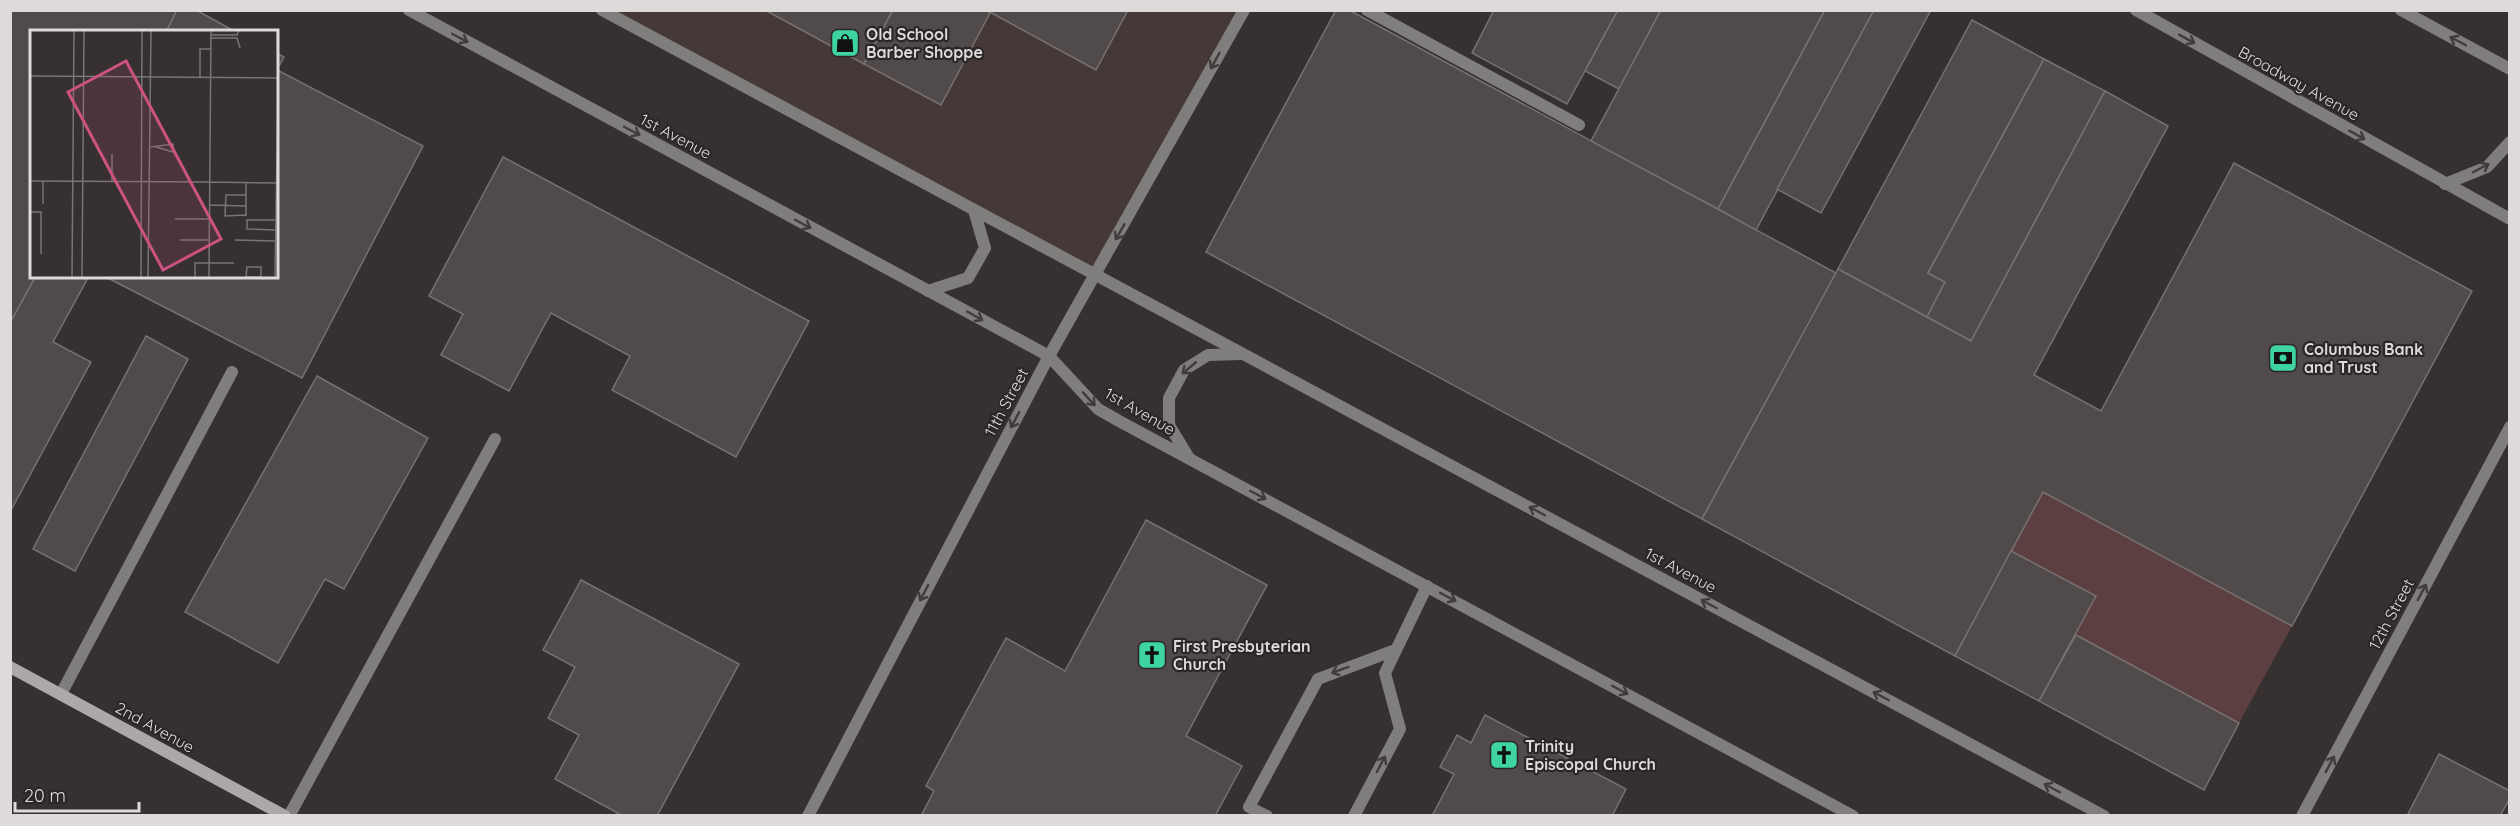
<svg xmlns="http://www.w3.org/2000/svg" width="2520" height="826" viewBox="0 0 2520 826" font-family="Quicksand,sans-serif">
<rect width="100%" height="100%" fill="#363030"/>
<path fill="#453838" d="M603 11H1242L1095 274Z"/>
<path fill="#5c4041" d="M2043 492 2292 626 2239 723 2076 635 2096 596 2011 551Z"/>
<g fill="#514a4a" stroke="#797171" stroke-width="1.5">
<path d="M10 10H177L166 32H32V276H36L10 323Z"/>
<path d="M177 10H196L236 32H166Z"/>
<path d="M765 10H893L864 64Z"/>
<path d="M893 10H986L990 13 941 105 864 64Z"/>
<path d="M986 10H1128L1096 70Z"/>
<path d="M1336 10H1349L1836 273 1702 519 1206 252Z"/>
<path d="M1494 10H1618L1567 104 1472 53Z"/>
<path d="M1618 10H1661L1619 89 1585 71Z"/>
<path d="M1661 10H1825L1718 209 1591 141Z"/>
<path d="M1825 10H1874L1756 230 1718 209Z"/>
<path d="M1874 10H1931L1821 213 1777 189Z"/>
<path d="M1972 20 2044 59 1928 273 1945 282 1927 317 1838 269Z"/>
<path d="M276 53 284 57 277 70 423 146 302 378 104 276H276Z"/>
<path d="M2044 59 2105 91 1971 341 1927 317 1945 282 1928 273Z"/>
<path d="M2105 91 2168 126 2034 375 2101 411 2234 163 2472 291 2292 626 2043 492 1955 656 1702 519 1838 269 1971 341Z"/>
<path d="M503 157 809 321 736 457 612 390 630 356 551 313 509 391 441 355 463 314 429 296Z"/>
<path d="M36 276H89L53 342 91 362 10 512V323Z"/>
<path d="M146 336 188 359 75 571 33 549Z"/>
<path d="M317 376 428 438 344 589 325 579 278 663 185 612Z"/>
<path d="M1146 520 1267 585 1186 736 1242 766 1215 816H921L934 791 926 786 1006 638 1065 671Z"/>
<path d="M2011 551 2096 596 2039 701 1955 656Z"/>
<path d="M581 580 739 664 657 816H623L555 779 579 735 548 718 575 667 543 650Z"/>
<path d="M2076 635 2239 723 2204 790 2039 701Z"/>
<path d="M1485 715 1626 789 1612 816H1432L1454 774 1440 767 1457 735 1471 743Z"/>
<path d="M2439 754 2510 791V798L2500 816H2407Z"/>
</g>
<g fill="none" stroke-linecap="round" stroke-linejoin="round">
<g stroke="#807d7d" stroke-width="12">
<path d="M1367 10 1579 125"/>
<path d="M61 694 232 372"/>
<path d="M289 816 495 439"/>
<path d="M1267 816 1249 807 1318 679 1395 650"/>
<path d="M1354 816 1400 729 1385 673 1427 586"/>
</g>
<g stroke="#807d7d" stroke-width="12">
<path d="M409 10 1049 356 1098 409 1119 421 1853 816"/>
<path d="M602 10 2104 816"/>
<path d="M2136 10 2510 219"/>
<path d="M2401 10 2510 69"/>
<path d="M2445 184 2487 167 2510 142"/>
<path d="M928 291 968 278 985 248 974 210"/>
<path d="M1189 458 1169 425V398L1184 370 1208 355 1242 354"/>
<path d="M808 816 1049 356 1244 10"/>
<path d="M2302 816 2510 427"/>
</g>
<path stroke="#ada8a8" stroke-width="12" d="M10 667 285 816"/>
</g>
<defs><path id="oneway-shaft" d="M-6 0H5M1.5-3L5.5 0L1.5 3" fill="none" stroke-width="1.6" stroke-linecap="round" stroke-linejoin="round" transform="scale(1.5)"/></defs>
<g stroke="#413c3c">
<use href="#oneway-shaft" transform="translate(460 38) rotate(28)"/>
<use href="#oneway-shaft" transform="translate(2187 39) rotate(29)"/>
<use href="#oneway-shaft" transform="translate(2458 41) rotate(-152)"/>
<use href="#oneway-shaft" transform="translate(1215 61) rotate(119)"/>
<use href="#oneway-shaft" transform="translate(632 131) rotate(28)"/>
<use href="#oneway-shaft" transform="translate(2357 135) rotate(29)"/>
<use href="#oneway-shaft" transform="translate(2481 168) rotate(-28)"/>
<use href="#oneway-shaft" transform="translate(803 224) rotate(28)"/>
<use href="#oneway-shaft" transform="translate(1120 232) rotate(120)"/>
<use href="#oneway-shaft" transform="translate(975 316) rotate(30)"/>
<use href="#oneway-shaft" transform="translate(1189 368) rotate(140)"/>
<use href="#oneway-shaft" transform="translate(1089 399) rotate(47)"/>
<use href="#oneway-shaft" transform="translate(1015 420) rotate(118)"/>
<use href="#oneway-shaft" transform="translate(1258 495) rotate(28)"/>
<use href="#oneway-shaft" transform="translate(1537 511) rotate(-152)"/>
<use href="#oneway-shaft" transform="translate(2422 592) rotate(-62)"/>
<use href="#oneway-shaft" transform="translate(924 593) rotate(118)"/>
<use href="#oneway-shaft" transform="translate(1448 597) rotate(28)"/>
<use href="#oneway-shaft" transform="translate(1709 604) rotate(-152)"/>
<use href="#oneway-shaft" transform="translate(1340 670) rotate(160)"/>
<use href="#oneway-shaft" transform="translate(1620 690) rotate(28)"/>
<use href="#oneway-shaft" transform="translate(1881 696) rotate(-152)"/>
<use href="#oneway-shaft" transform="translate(1381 764) rotate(-62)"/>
<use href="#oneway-shaft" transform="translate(2330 764) rotate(-62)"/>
<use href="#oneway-shaft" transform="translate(2052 788) rotate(-152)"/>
</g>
<defs>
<g id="shop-square" transform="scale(1.5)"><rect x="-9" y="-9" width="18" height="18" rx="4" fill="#3ed4a2" stroke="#2c2626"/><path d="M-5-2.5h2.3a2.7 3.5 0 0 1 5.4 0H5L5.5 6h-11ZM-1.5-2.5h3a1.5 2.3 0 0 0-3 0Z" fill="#111"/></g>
<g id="bank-square" transform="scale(1.5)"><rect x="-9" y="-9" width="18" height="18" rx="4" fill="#3ed4a2" stroke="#2c2626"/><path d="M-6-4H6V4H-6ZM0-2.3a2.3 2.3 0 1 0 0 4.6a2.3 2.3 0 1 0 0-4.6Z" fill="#111"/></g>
<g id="church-square" transform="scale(1.5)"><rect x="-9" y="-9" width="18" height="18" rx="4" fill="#3ed4a2" stroke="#2c2626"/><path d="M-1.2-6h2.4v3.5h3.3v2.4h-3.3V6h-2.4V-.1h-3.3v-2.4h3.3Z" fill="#111"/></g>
</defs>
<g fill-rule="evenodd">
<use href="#shop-square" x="845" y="43"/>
<use href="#bank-square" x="2283" y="358"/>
<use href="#church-square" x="1152" y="655"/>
<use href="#church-square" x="1504" y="755"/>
</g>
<g text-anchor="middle" stroke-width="4.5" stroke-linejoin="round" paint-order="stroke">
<g font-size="16" font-weight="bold" fill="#dfdada" stroke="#2c2626" text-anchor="start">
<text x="866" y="40">Old School<tspan x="866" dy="18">Barber Shoppe</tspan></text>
<text x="2304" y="355">Columbus Bank<tspan x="2304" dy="18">and Trust</tspan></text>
<text x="1173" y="652">First Presbyterian<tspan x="1173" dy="18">Church</tspan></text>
<text x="1525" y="752">Trinity<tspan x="1525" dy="18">Episcopal Church</tspan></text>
</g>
<g font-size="16" fill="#dfdada" stroke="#2c2626">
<text transform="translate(2299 83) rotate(29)" y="6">Broadway Avenue</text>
<text transform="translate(676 136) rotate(28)" y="6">1st Avenue</text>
<text transform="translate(1006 402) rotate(-62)" y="6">11th Street</text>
<text transform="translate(1140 411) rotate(30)" y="6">1st Avenue</text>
<text transform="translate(1681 570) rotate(28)" y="6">1st Avenue</text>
<text transform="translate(2391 614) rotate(-62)" y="6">12th Street</text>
<text transform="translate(155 727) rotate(29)" y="6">2nd Avenue</text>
</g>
</g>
<g transform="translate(30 30)">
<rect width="248" height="248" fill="#363030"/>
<path fill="none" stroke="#7a7474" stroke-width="1.5" d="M247 0 248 41M181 5H207L209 0M181 8H207L210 18M0 46 248 48M170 48V19H181M121 117 143 114V122L126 117M0 151 180 152M13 151V174M82 152V124M180 152 248 153M216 153V186M180 175 216 176M0 182H11V224M216 185 195 186 196 165H216M145 189H180M245 200 217 199V190H246M150 210H179M205 210 245 211M217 237H231V247H216ZM42 247 44 0M52 247 54 0M111 247 112 0M118 247 121 0M165 247V233H204M179 247 181 0M245 247 248 57"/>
<path fill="#cb5281" fill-opacity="0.15" stroke="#cb5281" stroke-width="3" d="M96 31 191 209 133 240 38 62Z"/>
<rect width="248" height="248" fill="none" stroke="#dfdada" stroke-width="3"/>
</g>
<rect width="2520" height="826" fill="none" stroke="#dfdada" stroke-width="24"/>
<path d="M15 802v9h124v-9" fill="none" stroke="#dfdada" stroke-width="3"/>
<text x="24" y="802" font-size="18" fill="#dfdada" stroke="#2c2626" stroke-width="4.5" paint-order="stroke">20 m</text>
</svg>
